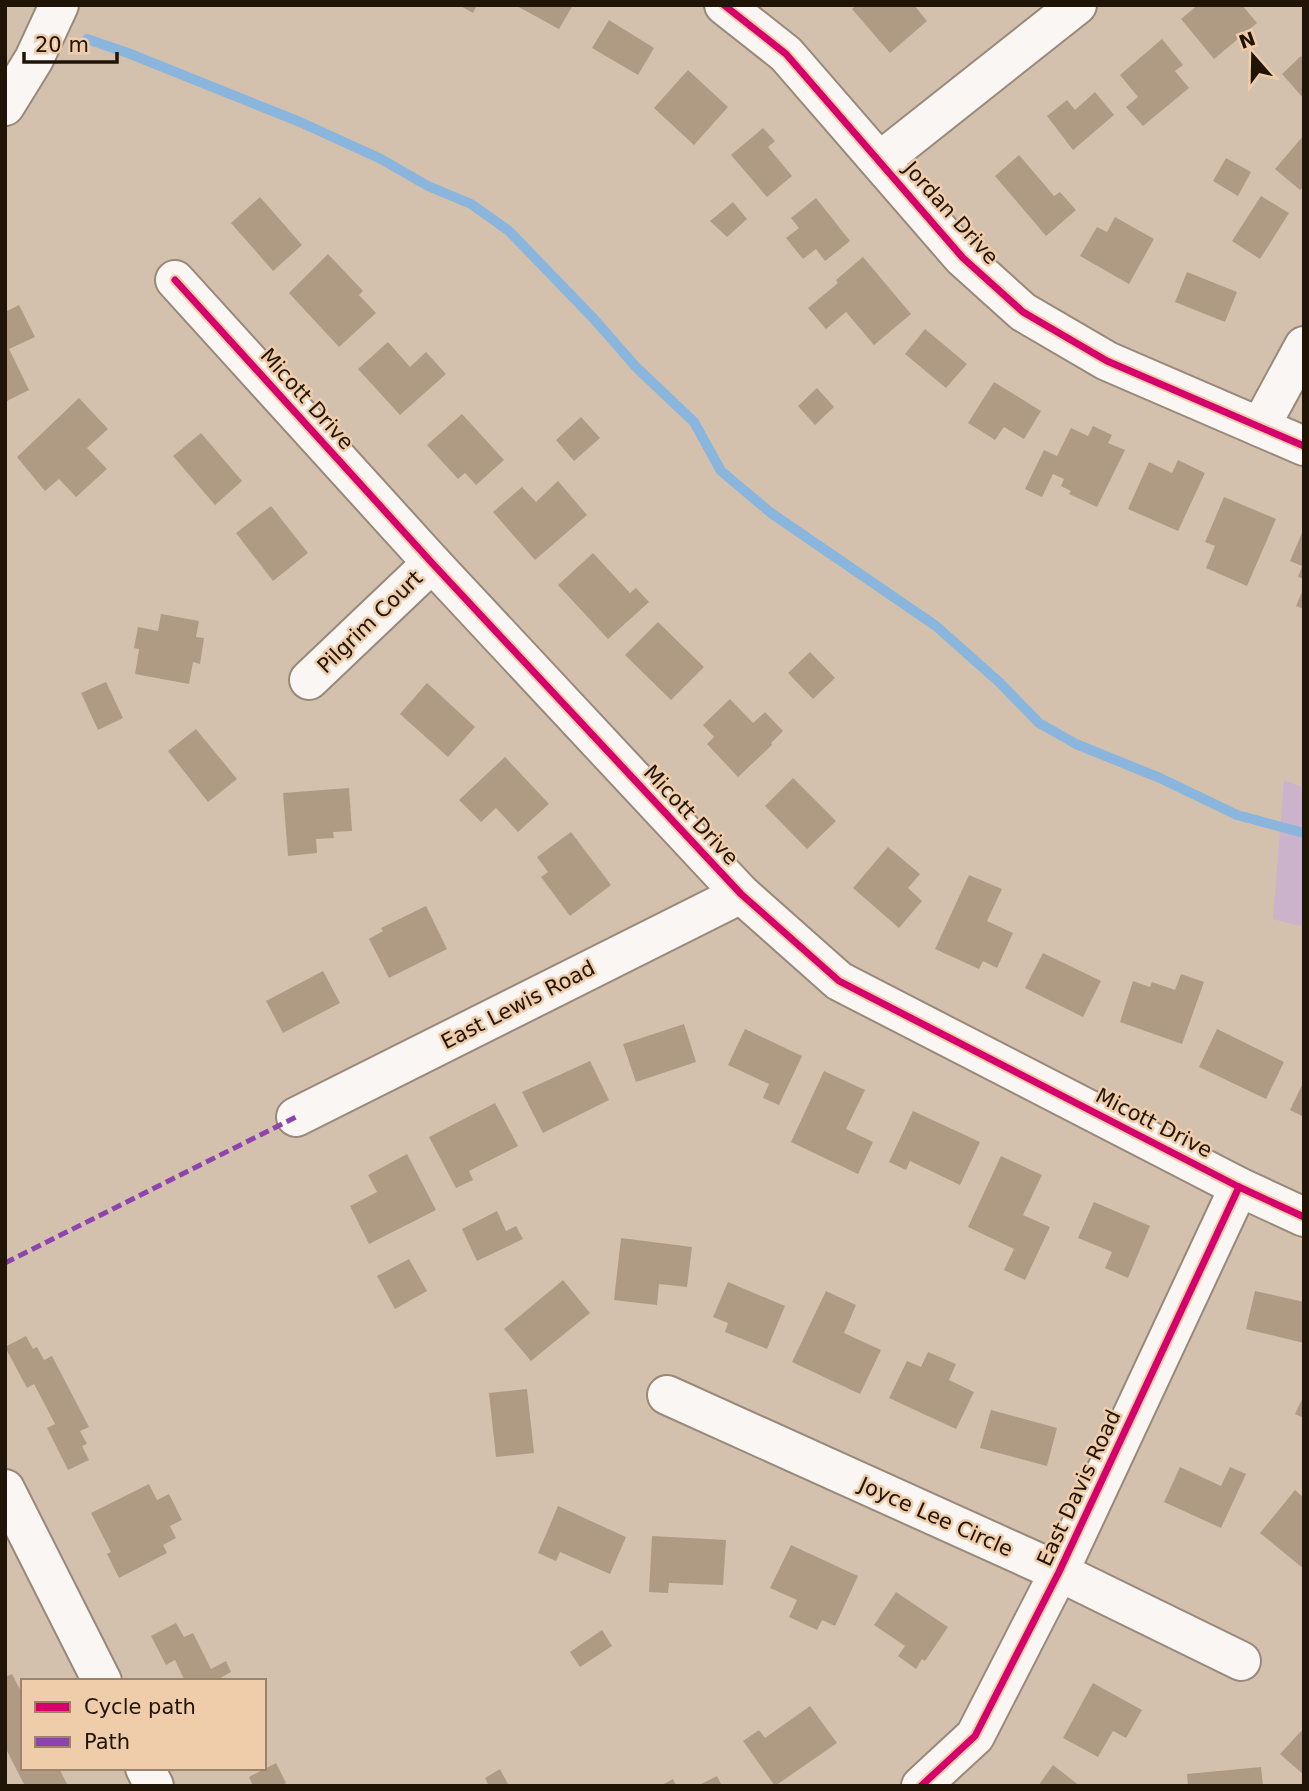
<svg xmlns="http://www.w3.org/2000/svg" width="1309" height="1791" viewBox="0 0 1309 1791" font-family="'DejaVu Sans',sans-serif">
<rect width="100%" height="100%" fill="#d4c1ad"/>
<path fill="#ccb3cc" d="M1284 780 1304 788V927L1273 919Z"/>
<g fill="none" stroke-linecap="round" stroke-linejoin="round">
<path stroke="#8ab6dd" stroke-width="10" d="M87 39 128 53 300 122 381 159 428 186 471 204 509 231 594 319 636 367 694 422 721 471 771 513 936 626 999 682 1039 723 1076 744 1160 778 1237 815 1304 833"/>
</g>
<g fill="#af9b84">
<path d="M459 5H477L473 13Z"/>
<path d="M515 5H573L559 29Z"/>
<path d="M857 5H914L927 21 890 53 852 9Z"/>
<path d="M1198 5H1242L1257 23 1214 59 1181 19Z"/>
<path d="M609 20 654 48 638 75 592 48Z"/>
<path d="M1162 39 1183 65 1175 71 1189 88 1143 126 1126 107 1138 97 1120 75Z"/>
<path d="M1301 56 1304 60V99L1282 74Z"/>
<path d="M688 70 728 107 694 145 654 108Z"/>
<path d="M1095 92 1114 115 1073 150 1047 116 1067 100 1075 110Z"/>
<path d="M763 128 775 141 768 147 792 176 767 197 731 155Z"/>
<path d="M1304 135V186L1300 190 1275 169Z"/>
<path d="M1019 155 1054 196 1060 192 1076 210 1046 236 995 176Z"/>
<path d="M1226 158 1251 172 1238 196 1213 181Z"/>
<path d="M1261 196 1289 213 1260 259 1232 241Z"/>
<path d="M260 197 302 245 273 271 231 223Z"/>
<path d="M816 198 850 241 825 261 816 249 803 259 786 238 799 228 791 218Z"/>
<path d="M733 202 747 219 727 237 710 221Z"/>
<path d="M1115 217 1154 239 1129 284 1080 256 1097 227 1107 232Z"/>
<path d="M328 254 363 291 359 295 376 313 339 347 289 293Z"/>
<path d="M863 257 911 314 874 345 846 312 826 329 808 308 838 283 836 280Z"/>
<path d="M1187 272 1237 292 1225 322 1175 302Z"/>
<path d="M19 305 35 337 9 349 29 390 5 402V312Z"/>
<path d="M925 329 967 364 946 388 905 354Z"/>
<path d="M388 342 410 367 426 352 446 374 400 415 358 369Z"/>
<path d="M994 382 1041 411 1024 439 1004 427 995 440 968 423Z"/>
<path d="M817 388 834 407 815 425 798 406Z"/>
<path d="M79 398 108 429 87 448 107 469 76 497 59 479 45 491 17 457Z"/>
<path d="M462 414 504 460 476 485 465 473 458 479 427 445Z"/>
<path d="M581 417 600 438 574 461 556 440Z"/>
<path d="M1093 426 1112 435 1108 443 1125 450 1097 507 1069 494 1071 491 1061 486 1064 479 1053 474 1042 497 1025 489 1044 450 1057 456 1071 428 1088 436Z"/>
<path d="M201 433 242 481 215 505 173 456Z"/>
<path d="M1178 460 1205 473 1178 531 1128 509 1149 462 1172 473Z"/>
<path d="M558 481 587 515 535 560 493 512 522 487 536 502Z"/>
<path d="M1224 497 1276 519 1247 586 1206 568 1215 546 1205 542Z"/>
<path d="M271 506 308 553 273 581 236 533Z"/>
<path d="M1304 528V579L1298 577 1302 566 1290 561Z"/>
<path d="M593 553 630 593 636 588 649 602 608 639 558 585Z"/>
<path d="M1304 587V609L1296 606Z"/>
<path d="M161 614 199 621 196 637 204 638 200 664 193 662 189 684 135 674 139 649 134 648 138 627 158 631Z"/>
<path d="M658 622 704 667 671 700 625 655Z"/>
<path d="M810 652 835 678 813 699 788 673Z"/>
<path d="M106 682 123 718 98 730 81 693Z"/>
<path d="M427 683 475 727 448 757 400 714Z"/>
<path d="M730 699 753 723 765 712 783 731 771 743 772 745 738 777 707 744 714 737 703 725Z"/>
<path d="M196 729 237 779 208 802 168 751Z"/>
<path d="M505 757 549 804 518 832 496 808 481 822 459 800Z"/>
<path d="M793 778 836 821 807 849 765 806Z"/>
<path d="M349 788 352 831 333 832 334 838 316 839 317 853 288 856 283 793Z"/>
<path d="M571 832 611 885 570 916 541 877 548 872 537 857Z"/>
<path d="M888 847 920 874 908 888 922 901 899 928 853 888Z"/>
<path d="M969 875 1002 889 987 921 1013 933 997 968 983 961 979 969 935 949Z"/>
<path d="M426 906 447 949 389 978 369 939 383 931 381 928Z"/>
<path d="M1043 953 1101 981 1083 1017 1025 988Z"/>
<path d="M323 971 340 1003 283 1033 266 1001Z"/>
<path d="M1181 974 1204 982 1182 1044 1120 1022 1133 981 1150 987 1152 982 1175 990Z"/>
<path d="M684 1024 696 1062 636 1082 623 1044Z"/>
<path d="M745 1029 802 1056 779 1105 763 1098 769 1084 728 1065Z"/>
<path d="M1217 1029 1284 1062 1266 1099 1199 1067Z"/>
<path d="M590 1061 609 1100 543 1133 522 1092Z"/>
<path d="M824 1071 865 1090 846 1129 873 1142 858 1174 791 1142Z"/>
<path d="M1304 1081V1117L1290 1110Z"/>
<path d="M495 1103 518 1146 469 1171 473 1180 456 1188 429 1137Z"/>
<path d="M913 1111 980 1142 960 1185 910 1161 906 1170 889 1162Z"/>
<path d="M407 1154 436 1210 369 1244 350 1206 377 1192 368 1175Z"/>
<path d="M1001 1156 1042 1175 1023 1215 1050 1227 1025 1280 1004 1270 1014 1249 968 1227Z"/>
<path d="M1094 1202 1150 1226 1128 1278 1105 1268 1112 1252 1078 1238Z"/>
<path d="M497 1211 506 1231 516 1226 523 1239 477 1261 462 1229Z"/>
<path d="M621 1238 692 1247 687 1287 659 1284 657 1305 614 1300Z"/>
<path d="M409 1259 427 1291 395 1309 377 1276Z"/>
<path d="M563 1280 590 1313 531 1361 504 1329Z"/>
<path d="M728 1282 785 1306 767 1349 725 1332 728 1323 713 1317Z"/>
<path d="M826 1291 856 1305 844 1333 881 1350 860 1394 792 1362Z"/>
<path d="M1255 1291 1304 1302V1343L1246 1329Z"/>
<path d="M26 1336 33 1349 37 1347 44 1360 52 1356 89 1427 80 1431 87 1444 82 1446 89 1460 68 1470 47 1428 55 1424 44 1403 34 1384 27 1388 5 1347Z"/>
<path d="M928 1352 956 1364 949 1380 974 1392 956 1429 889 1398 907 1361 921 1367Z"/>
<path d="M527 1389 534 1453 496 1457 489 1393Z"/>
<path d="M1304 1395V1418L1295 1414Z"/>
<path d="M991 1410 1057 1428 1047 1466 980 1448Z"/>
<path d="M1180 1467 1221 1486 1230 1467 1246 1474 1221 1528 1164 1502Z"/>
<path d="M149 1484 157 1500 169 1494 182 1520 170 1526 176 1538 163 1545 167 1553 119 1578 107 1554 111 1552 91 1513Z"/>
<path d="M1295 1490 1304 1498V1569L1260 1533Z"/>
<path d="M558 1506 626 1537 610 1574 560 1552 556 1561 538 1553Z"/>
<path d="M652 1536 726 1540 723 1585 669 1583 668 1593 649 1592Z"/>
<path d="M791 1545 858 1576 835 1626 822 1620 817 1630 789 1617 797 1600 770 1588Z"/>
<path d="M896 1592 948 1627 925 1661 922 1659 916 1669 898 1656 905 1646 874 1625Z"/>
<path d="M176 1623 184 1637 193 1633 211 1669 226 1661 231 1672 215 1681H185L175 1660 166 1665 151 1636Z"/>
<path d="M602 1630 612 1646 580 1667 570 1652Z"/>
<path d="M12 1674 23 1695V1768H59L68 1786H25L5 1747V1677Z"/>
<path d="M1093 1683 1142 1710 1126 1738 1113 1731 1098 1757 1063 1738Z"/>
<path d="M810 1706 837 1743 775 1786 743 1741 759 1730 765 1738Z"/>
<path d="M1304 1728V1775L1280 1754Z"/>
<path d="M276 1763 286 1783 280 1786H253L249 1777Z"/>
<path d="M1053 1765 1080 1786H1038Z"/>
<path d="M1261 1767 1263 1786H1188L1187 1774Z"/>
<path d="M500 1769 509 1786H489L485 1778Z"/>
<path d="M717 1776 722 1786H697Z"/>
<path d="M673 1779 676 1786H660Z"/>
</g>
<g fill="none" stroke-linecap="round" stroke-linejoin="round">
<g stroke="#98897a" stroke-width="42">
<g id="minor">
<path d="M724 5 786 54 963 258 1023 312 1107 361 1304 446"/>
<path d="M5 106 34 59 59 5"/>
<path d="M880 161 1077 5"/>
<path d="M175 280 432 563 741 894 839 981 1239 1187 1304 1217"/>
<path d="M1260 427 1304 346"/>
<path d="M309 680 432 563"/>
<path d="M296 1117 741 894"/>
<path d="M667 1395 1059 1572 1241 1661"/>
<path d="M5 1489 102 1681"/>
<path d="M145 1768 154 1786"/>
<path d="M921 1786 975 1736 1059 1572 1239 1187"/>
</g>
</g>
<use href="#minor" stroke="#f9f6f3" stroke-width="38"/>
<path stroke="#8e44ad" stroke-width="5" stroke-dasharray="10 5" stroke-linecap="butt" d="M5 1263 296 1117"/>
<g stroke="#f0cdaa" stroke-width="11">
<g id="cycleway">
<path d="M724 5 786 54 963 258 1023 312 1107 361 1304 446"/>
<path d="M175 280 432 563 741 894 839 981 1239 1187 1304 1217"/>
<path d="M921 1786 975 1736 1059 1572 1239 1187"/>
</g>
</g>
<use href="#cycleway" stroke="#d6006c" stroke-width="7"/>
</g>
<g text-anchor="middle" stroke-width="5" stroke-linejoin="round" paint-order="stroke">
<g font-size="21" fill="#201407" stroke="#f0cdaa">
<text transform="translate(951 213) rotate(48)" y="7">Jordan Drive</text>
<text transform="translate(307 399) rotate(48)" y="7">Micott Drive</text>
<text transform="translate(370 622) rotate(-44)" y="7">Pilgrim Court</text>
<text transform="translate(691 815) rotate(47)" y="7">Micott Drive</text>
<text transform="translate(518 1005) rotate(-27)" y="7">East Lewis Road</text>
<text transform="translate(1154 1123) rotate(27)" y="7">Micott Drive</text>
<text transform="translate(1079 1488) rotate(-65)" y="7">East Davis Road</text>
<text transform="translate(936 1517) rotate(24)" y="7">Joyce Lee Circle</text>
</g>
</g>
<rect width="1309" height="1791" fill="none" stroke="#201407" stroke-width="14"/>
<rect x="21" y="1679" width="245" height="91" fill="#f0cdaa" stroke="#9d8369" stroke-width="2"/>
<rect x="35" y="1702" width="35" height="10" fill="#d6006c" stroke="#9d8369" stroke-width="2"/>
<text x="84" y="1714" font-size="21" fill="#201407">Cycle path</text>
<rect x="35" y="1737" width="35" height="10" fill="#8e44ad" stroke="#9d8369" stroke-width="2"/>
<text x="84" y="1749" font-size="21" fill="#201407">Path</text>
<g transform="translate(1253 56) rotate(340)" stroke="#f0cdaa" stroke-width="5" paint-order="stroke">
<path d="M0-5L12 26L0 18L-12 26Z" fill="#201407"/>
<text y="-10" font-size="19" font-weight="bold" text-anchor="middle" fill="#201407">N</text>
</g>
<path d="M24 52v10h93v-10" fill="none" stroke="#201407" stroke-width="3.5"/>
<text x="35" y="52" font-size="21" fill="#201407" stroke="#f0cdaa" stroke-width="5" paint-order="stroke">20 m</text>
</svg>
